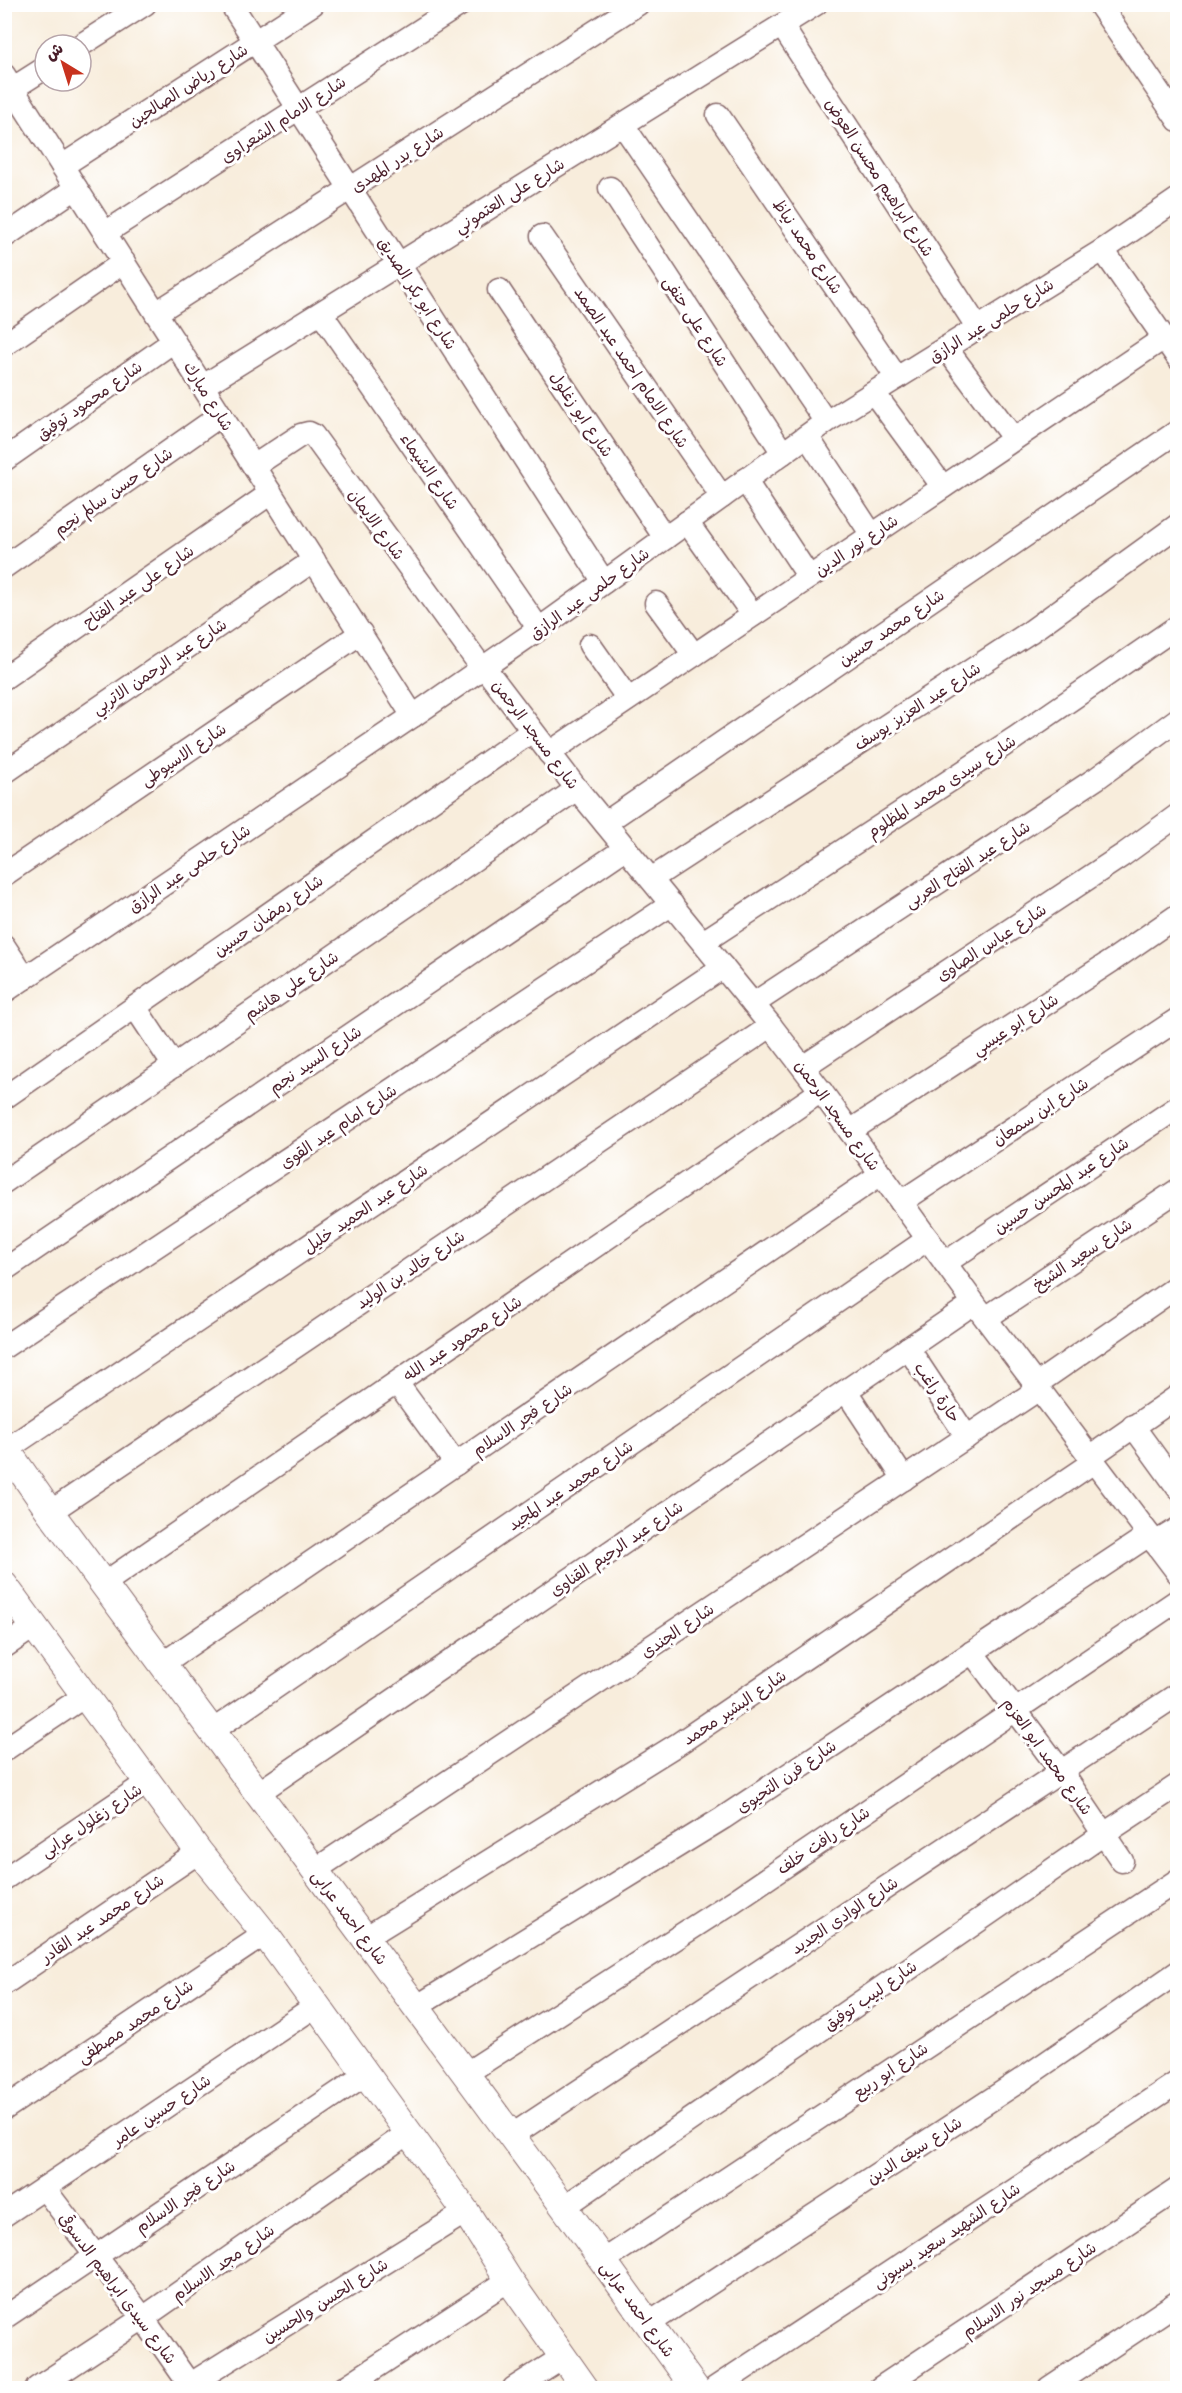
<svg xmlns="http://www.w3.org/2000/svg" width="1182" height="2393" viewBox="0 0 1182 2393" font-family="'Comic Neue','Playpen Sans Arabic',sans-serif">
<rect width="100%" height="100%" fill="#fff"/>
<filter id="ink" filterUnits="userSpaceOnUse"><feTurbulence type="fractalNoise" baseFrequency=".0167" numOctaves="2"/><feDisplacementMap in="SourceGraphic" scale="12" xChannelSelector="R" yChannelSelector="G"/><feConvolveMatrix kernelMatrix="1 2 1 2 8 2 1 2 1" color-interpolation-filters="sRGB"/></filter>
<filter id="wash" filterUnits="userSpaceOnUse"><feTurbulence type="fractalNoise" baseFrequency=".008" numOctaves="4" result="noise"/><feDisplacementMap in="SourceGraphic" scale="24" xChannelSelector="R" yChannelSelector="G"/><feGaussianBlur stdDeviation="1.35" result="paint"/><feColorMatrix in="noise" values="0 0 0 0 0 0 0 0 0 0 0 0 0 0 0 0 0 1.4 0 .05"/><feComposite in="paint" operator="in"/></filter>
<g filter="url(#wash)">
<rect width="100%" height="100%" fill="#f8eddc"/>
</g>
<g filter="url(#ink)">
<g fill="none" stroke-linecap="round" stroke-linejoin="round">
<g stroke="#876769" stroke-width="25">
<g id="minor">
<path d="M231 4 604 582"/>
<path d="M1099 4 1178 120"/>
<path d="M782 26 978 328"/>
<path d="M81 45 145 4"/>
<path d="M4 75 413 716"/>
<path d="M4 94 45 68"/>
<path d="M718 115 897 378"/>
<path d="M623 125 826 422"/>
<path d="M62 166 313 4"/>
<path d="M610 188 783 453"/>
<path d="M105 233 461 4"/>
<path d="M542 236 722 497"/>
<path d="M4 237 76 188"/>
<path d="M1103 250 1178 358"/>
<path d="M499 290 665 538"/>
<path d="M156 313 638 4"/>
<path d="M321 313 539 629"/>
<path d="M4 345 124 262"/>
<path d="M946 348 1014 439"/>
<path d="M203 386 816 4"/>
<path d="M874 393 943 487"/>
<path d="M807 436 872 535"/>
<path d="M4 460 174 341"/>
<path d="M254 466 301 435 309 433 313 435 482 668"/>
<path d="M745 480 809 577"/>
<path d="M687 522 753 615"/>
<path d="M4 567 221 415"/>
<path d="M656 603 694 655"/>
<path d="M590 645 628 699"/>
<path d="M484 667 577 789 771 1026 821 1091 974 1303 1178 1573"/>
<path d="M4 678 271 493"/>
<path d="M549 753 1164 338"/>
<path d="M4 773 314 560"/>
<path d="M605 823 1178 431"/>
<path d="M4 875 361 633"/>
<path d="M651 879 1030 632 1178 525"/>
<path d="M703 942 1015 738 1178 626"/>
<path d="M4 946 25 978"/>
<path d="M4 992 413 716 539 629 826 422 1103 250 1178 199"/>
<path d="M753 1004 1097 778 1178 719"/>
<path d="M135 1007 174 1066"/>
<path d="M803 1067 1123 855 1178 815"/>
<path d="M4 1098 532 731"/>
<path d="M850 1131 1113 960 1178 915"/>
<path d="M4 1182 577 789"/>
<path d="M901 1202 1178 1019"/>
<path d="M945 1263 1178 1107"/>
<path d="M4 1270 626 848"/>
<path d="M986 1318 1178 1190"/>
<path d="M4 1347 672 904"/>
<path d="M908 1348 967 1437"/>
<path d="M397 1383 456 1464"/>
<path d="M1035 1385 1178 1286"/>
<path d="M846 1391 904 1479"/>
<path d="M1133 1426 1178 1488"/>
<path d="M7 1449 723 967"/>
<path d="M1090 1457 1178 1396"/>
<path d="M50 1512 771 1026"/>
<path d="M1155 1543 1178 1529"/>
<path d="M103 1584 821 1091"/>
<path d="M4 1647 35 1626"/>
<path d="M972 1652 1061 1771 1122 1861"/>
<path d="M162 1664 881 1174"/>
<path d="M212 1731 928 1239"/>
<path d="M4 1750 86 1695"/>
<path d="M258 1793 974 1303"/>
<path d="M315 1870 1039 1389"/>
<path d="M4 1879 148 1782"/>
<path d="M365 1938 678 1744 1094 1462"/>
<path d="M4 1984 199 1852"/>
<path d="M416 2007 723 1818 1149 1535"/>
<path d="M465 2074 734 1901 1178 1600"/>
<path d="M4 2109 265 1934"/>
<path d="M511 2136 1178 1694"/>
<path d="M44 2188 143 2318 192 2388"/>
<path d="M564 2207 1104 1834 1178 1785"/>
<path d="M4 2215 317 2005"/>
<path d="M603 2261 1178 1880"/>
<path d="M4 2318 366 2074"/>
<path d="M648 2324 1024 2078 1178 1972"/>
<path d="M37 2388 143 2318 408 2133"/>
<path d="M184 2388 466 2212"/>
<path d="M344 2388 509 2280"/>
<path d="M514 2388 563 2357"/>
<path d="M715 2388 1178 2082"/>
<path d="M880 2388 1178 2189"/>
<path d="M1049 2388 1178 2302"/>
</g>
</g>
<g stroke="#876769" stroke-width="29">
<g id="tertiary">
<path d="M4 1446 50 1512 564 2207 695 2388"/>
<path d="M4 1585 199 1852 265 1934 366 2074 466 2212 509 2280 585 2388"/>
</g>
</g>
<use href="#minor" stroke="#fff" stroke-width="22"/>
<use href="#tertiary" stroke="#fff" stroke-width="27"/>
</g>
</g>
<g text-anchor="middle" stroke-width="6" stroke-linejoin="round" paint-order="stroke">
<g font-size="16" fill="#4a1f2b" stroke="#fff">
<text transform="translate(188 85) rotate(-33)" y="6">شارع رياض الصالحين</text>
<text transform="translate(283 119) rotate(-33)" y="6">شارع الامام الشعراوى</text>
<text transform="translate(397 159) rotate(-33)" y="6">شارع بدر المهدى</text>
<text transform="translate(880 177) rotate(57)" y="6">شارع ابراهيم محسن العوض</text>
<text transform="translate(509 195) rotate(-32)" y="6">شارع على العتموني</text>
<text transform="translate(808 246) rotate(56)" y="6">شارع محمد نياظ</text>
<text transform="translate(418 293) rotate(57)" y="6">شارع ابو بكر الصديق</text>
<text transform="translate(991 320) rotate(-32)" y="6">شارع حلمى عبد الرازق</text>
<text transform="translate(696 321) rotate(57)" y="6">شارع على حنفى</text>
<text transform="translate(632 367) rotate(56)" y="6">شارع الامام احمد عبد الصمد</text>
<text transform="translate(209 396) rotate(58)" y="6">شارع مبارك</text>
<text transform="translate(89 400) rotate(-35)" y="6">شارع محمود توفيق</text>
<text transform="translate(582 414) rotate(56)" y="6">شارع ابو زغلول</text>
<text transform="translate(430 471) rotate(55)" y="6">شارع الشيماء</text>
<text transform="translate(113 491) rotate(-35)" y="6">شارع حسن سالم نجم</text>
<text transform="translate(377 524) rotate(54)" y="6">شارع الايمان</text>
<text transform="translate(856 545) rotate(-34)" y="6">شارع نور الدين</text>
<text transform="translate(138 586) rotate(-35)" y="6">شارع على عبد الفتاح</text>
<text transform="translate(589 593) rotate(-36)" y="6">شارع حلمى عبد الرازق</text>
<text transform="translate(891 627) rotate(-34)" y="6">شارع محمد حسين</text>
<text transform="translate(159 666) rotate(-34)" y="6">شارع عبد الرحمن الاتربي</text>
<text transform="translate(917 706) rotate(-33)" y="6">شارع عبد العزيز يوسف</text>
<text transform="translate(536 734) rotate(53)" y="6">شارع مسجد الرحمن</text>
<text transform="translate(183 754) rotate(-34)" y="6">شارع الاسيوطى</text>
<text transform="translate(941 786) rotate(-33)" y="6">شارع سيدى محمد المظلوم</text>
<text transform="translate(967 864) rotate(-33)" y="6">شارع عبد الفتاح العربى</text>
<text transform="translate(189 868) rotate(-34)" y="6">شارع حلمى عبد الرازق</text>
<text transform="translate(268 915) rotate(-35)" y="6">شارع رمضان حسين</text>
<text transform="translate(991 942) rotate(-33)" y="6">شارع عباس الصاوى</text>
<text transform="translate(291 985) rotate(-34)" y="6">شارع على هاشم</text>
<text transform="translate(1015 1024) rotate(-33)" y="6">شارع ابو عيسي</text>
<text transform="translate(315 1059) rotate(-34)" y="6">شارع السيد نجم</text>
<text transform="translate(1040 1111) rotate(-33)" y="6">شارع ابن سمعان</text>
<text transform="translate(838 1115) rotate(54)" y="6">شارع مسجد الرحمن</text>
<text transform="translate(338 1126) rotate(-34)" y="6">شارع امام عبد القوى</text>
<text transform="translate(1061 1185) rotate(-34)" y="6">شارع عبد المحسن حسين</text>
<text transform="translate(365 1208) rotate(-34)" y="6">شارع عبد الحميد خليل</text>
<text transform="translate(1082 1254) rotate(-34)" y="6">شارع سعيد الشيخ</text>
<text transform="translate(410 1269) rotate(-34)" y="6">شارع خالد بن الوليد</text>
<text transform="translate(462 1338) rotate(-34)" y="6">شارع محمود عبد الله</text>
<text transform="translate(938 1392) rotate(56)" y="6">حارة راغب</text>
<text transform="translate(522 1419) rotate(-34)" y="6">شارع فجر الاسلام</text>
<text transform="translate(570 1485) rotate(-34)" y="6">شارع محمد عبد المجيد</text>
<text transform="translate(616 1548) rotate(-34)" y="6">شارع عبد الرحيم القناوى</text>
<text transform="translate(677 1630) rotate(-34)" y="6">شارع الجندى</text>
<text transform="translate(734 1707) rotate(-34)" y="6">شارع البشير محمد</text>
<text transform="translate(1048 1756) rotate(54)" y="6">شارع محمد ابو العزم</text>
<text transform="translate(786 1776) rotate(-34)" y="6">شارع فرن التحيوى</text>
<text transform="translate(91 1820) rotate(-34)" y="6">شارع زغلول عرابى</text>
<text transform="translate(823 1840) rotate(-34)" y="6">شارع رافت خلف</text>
<text transform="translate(844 1915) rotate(-34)" y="6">شارع الوادى الجديد</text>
<text transform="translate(350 1917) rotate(53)" y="6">شارع احمد عرابى</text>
<text transform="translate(102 1918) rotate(-34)" y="6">شارع محمد عبد القادر</text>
<text transform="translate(870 1995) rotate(-35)" y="6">شارع لبيب توفيق</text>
<text transform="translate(135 2021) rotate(-34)" y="6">شارع محمد مصطفى</text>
<text transform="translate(890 2070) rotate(-34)" y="6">شارع ابو ربيع</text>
<text transform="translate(161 2110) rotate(-34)" y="6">شارع حسين عامر</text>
<text transform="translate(914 2150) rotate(-33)" y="6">شارع سيف الدين</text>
<text transform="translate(185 2196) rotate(-34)" y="6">شارع فجر الاسلام</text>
<text transform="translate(946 2235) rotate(-34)" y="6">شارع الشهيد سعيد بسيونى</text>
<text transform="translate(223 2262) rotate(-35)" y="6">شارع مجد الاسلام</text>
<text transform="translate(118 2288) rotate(53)" y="6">شارع سيدى ابراهيم الدسوقى</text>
<text transform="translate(1029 2289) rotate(-34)" y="6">شارع مسجد نور الاسلام</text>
<text transform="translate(325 2300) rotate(-32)" y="6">شارع الحسن والحسين</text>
<text transform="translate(638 2309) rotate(54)" y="6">شارع احمد عرابى</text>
</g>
</g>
<rect width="1182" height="2393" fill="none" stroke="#fff" stroke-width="24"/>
<g transform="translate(63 63) rotate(322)"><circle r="28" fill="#ffffff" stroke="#b7a5aa" stroke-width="1.5"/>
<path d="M0-4.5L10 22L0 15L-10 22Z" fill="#c8321e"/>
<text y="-9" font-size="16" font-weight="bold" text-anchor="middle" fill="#4a1f2b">ش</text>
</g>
</svg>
